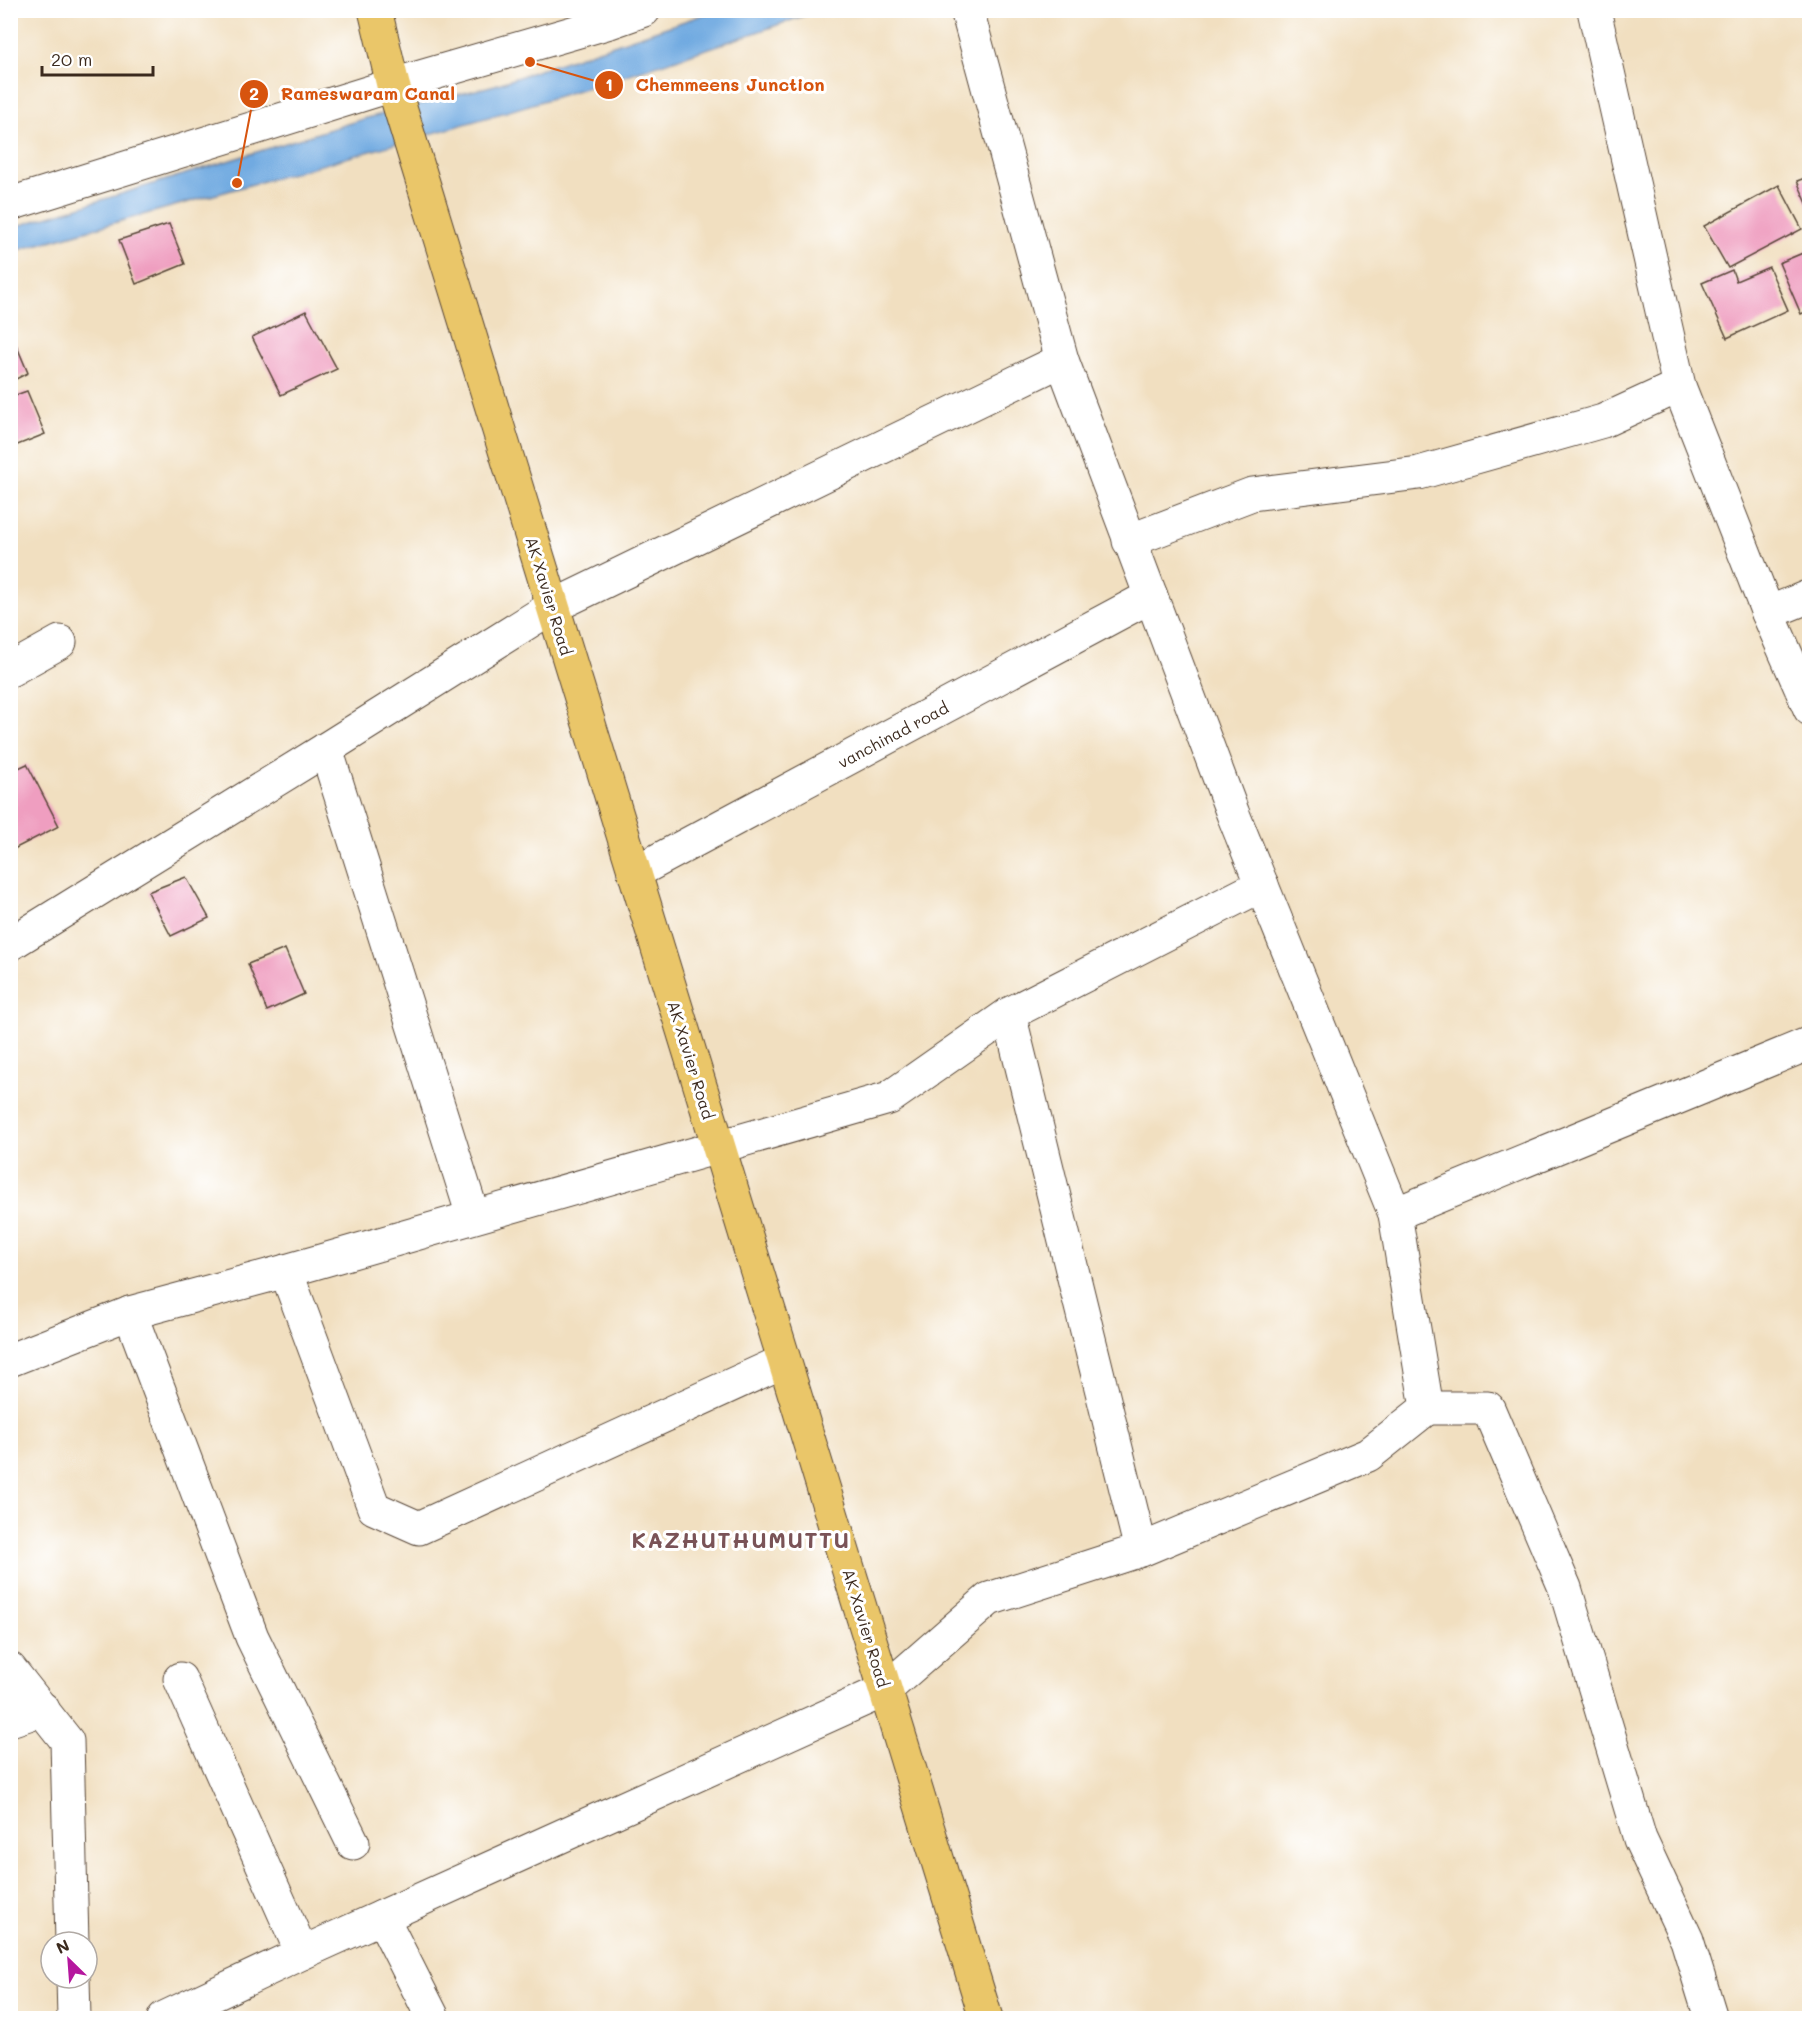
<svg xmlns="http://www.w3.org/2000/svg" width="1820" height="2029" viewBox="0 0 1820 2029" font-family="Mali,sans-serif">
<rect width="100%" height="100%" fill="#fff"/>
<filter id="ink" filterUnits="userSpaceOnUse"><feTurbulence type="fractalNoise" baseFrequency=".0167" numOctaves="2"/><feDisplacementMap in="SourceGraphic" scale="12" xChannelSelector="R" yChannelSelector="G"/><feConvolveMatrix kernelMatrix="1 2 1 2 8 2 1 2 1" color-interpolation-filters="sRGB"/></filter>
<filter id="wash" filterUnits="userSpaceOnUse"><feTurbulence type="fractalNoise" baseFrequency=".008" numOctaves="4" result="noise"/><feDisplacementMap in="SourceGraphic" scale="24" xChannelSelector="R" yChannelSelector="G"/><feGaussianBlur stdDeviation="1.35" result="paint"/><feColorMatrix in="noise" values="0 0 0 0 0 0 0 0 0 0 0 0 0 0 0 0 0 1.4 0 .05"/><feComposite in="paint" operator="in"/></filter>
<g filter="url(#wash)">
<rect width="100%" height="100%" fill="#f1dfc0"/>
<path fill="#71aae1" stroke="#566a80" stroke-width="1.5" d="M714 11H817C553 106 280 175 11 252V228L363 119 495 85Z"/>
<g id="blocks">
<g fill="#ef9ec0">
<path d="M1810 176V210L1797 181Z"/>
<path d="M1779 185 1802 229 1728 268 1704 226Z"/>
<path d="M169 224 185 264 136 284 119 240Z"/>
<path d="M1810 250V310L1801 314 1779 263Z"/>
<path d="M1769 267 1788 310 1727 338 1702 283 1732 270 1736 281Z"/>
<path d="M306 311 337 369 281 395 252 337Z"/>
<path d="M13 337 28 373 10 382V338Z"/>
<path d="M27 391 45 434 10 448V397Z"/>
<path d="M27 764 59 826 10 851V772Z"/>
<path d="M186 877 209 918 171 936 148 892Z"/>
<path d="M285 949 304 994 267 1011 248 964Z"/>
</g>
</g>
</g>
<g filter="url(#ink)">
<use href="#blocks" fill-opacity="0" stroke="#564536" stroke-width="1.5"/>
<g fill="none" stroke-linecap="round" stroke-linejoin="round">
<g stroke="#564536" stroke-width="35">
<g id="minor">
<path d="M1594 10 1679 386 1768 613 1810 709"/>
<path d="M10 204 393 85 610 22 644 10"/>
<path d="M1129 541 1252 494 1419 473 1603 421 1679 386"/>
<path d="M1768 613 1810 596"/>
<path d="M10 670 60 642"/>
<path d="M326 749 473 1216"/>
<path d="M634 873 1151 596"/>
<path d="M10 944 326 749 552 607 1062 360"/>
<path d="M1009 1014 1141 1550"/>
<path d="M1395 1214 1810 1043"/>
<path d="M286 1271 374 1508 419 1528 784 1361"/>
<path d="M130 1313 252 1637 353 1843"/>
<path d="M10 1360 130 1313 286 1271 889 1098 1009 1014 1262 885"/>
<path d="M1427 1408H1488L1565 1588 1640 1839 1687 1940 1711 2018"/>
<path d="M10 1669 67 1741 72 1942"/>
<path d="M180 1679 302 1953"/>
<path d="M10 1720 43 1709"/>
<path d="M382 1917 433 2018"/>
<path d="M73 1978 74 2018"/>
<path d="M164 2018 302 1953 885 1690 989 1599 1141 1550 1368 1455 1427 1408 1395 1214 1233 814 1062 360 967 10"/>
</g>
</g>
<g stroke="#564536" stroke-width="35">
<path id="major" d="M375 10 393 85 986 2018"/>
</g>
<use href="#minor" stroke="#fff" stroke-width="33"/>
<use href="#major" stroke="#eac669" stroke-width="33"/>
</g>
</g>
<g text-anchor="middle" stroke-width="6" stroke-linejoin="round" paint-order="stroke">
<g font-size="16" fill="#3b2a1e" stroke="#fff">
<text transform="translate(549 596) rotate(73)" y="6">AK Xavier Road</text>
<text transform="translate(893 735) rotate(-28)" y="6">vanchinad road</text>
<text transform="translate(691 1060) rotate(73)" y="6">AK Xavier Road</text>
<text transform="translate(866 1628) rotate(73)" y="6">AK Xavier Road</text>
</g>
<g font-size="22" font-weight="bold" letter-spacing="1.5" fill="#7a5357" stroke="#fff">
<text x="741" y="1548">KAZHUTHUMUTTU</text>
</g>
</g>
<path fill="none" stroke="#d7540e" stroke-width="2" d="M530 62L609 85M237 183L254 94"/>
<g fill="#d7540e" stroke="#fff" stroke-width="2">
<circle cx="530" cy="62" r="6"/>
<circle cx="237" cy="183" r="6"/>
<circle cx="609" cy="85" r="15"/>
<circle cx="254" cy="94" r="15"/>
</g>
<g font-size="18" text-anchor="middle" font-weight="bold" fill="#fff">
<text x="609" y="91">1</text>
<text x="254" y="100">2</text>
</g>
<g font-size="18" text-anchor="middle" font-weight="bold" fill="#d7540e" stroke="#fff" stroke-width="6" stroke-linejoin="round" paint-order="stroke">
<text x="730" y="91">Chemmeens Junction</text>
<text x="368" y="100">Rameswaram Canal</text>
</g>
<rect width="1820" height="2029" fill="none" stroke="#fff" stroke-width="36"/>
<g transform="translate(69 1960) rotate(335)"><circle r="28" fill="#ffffff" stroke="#b1aaa5" stroke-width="1.5"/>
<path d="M0-4.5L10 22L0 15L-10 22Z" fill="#b5179e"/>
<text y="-9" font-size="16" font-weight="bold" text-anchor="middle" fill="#3b2a1e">N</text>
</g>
<path d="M42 66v9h111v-9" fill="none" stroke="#3b2a1e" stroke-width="3"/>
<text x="51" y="66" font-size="18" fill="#3b2a1e" stroke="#ffffff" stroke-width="4.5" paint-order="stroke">20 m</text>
</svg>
